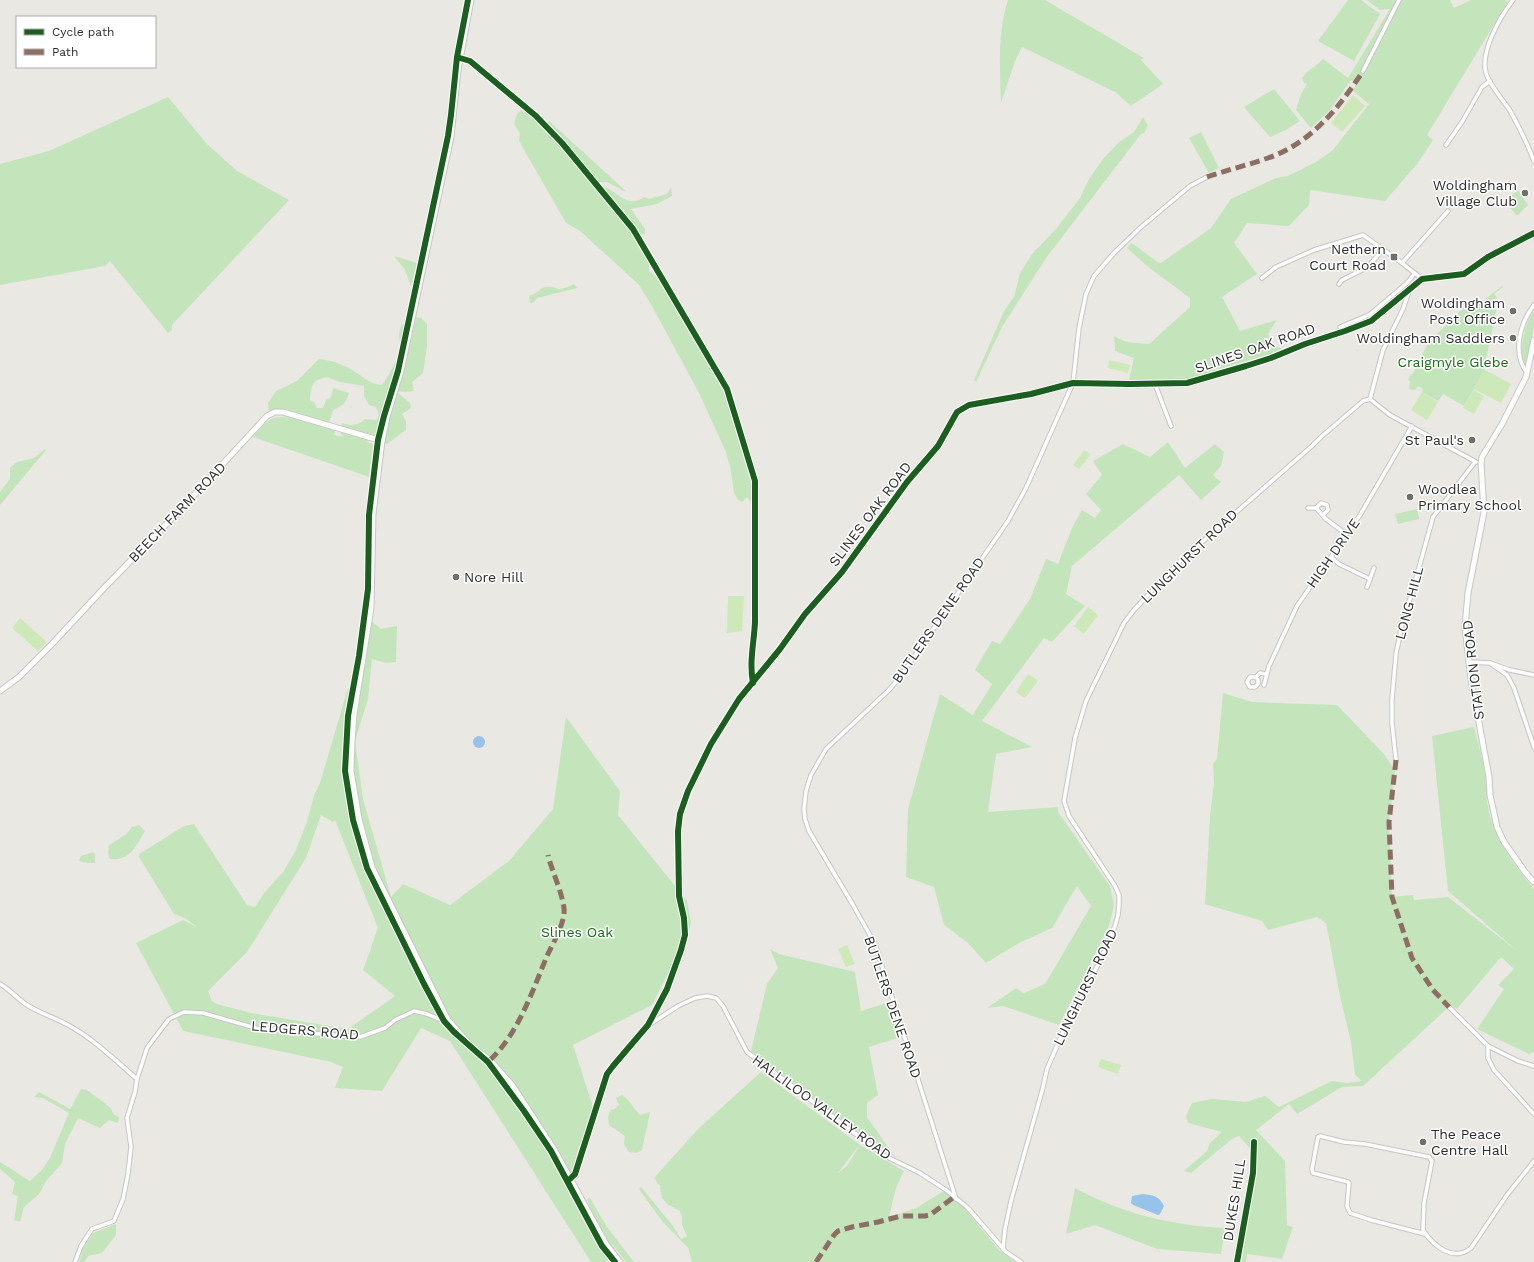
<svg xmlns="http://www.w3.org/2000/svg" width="1534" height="1262" viewBox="0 0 1534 1262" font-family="'Work Sans',sans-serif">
<rect width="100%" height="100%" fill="#eae8e2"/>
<g fill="#c4e5bc" fill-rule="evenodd">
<path d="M1008 0H1045L1144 58 1141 60 1163 84 1131 106 1115 92 1022 47 1015 61 1001 103C1000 69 997 33 1008 0Z"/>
<path d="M1348 0H1361L1380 14 1354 61 1318 41Z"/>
<path d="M1367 0H1450L1454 8 1471 0H1506L1507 3 1427 135 1433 140 1417 164 1385 201 1310 190 1309 205 1289 226 1247 223 1234 243 1257 274 1222 297 1240 331 1277 320 1268 334 1274 346 1287 350 1218 369 1190 380H1129L1134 358 1115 351 1114 336 1126 342 1149 344 1190 307V298L1147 266 1127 248 1132 243 1157 262 1161 263 1211 228 1231 199 1276 178 1288 176 1316 162 1333 150 1369 104 1353 91 1356 84 1351 80 1329 111 1311 128 1296 110 1301 94 1307 84 1304 83 1302 78C1308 69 1316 67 1323 59L1348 78 1390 9 1380 10Z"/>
<path d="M1274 89 1300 121 1286 130 1270 137 1244 107Z"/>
<path d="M168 97 207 144 237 171 289 200 172 325V330L168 333 110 261 105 266 0 285V164L49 151Z"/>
<path d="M521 110 531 115 564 147 632 231 651 263 649 265V271L658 278 724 390 752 481 751 502 747 497 742 502 738 500 734 493 731 471 726 452 699 393 652 306 639 285 623 270 580 231 566 223 519 141 520 133 514 124 517 114Z"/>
<path d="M1143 117 1148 126 1144 133 1141 134 1046 258 1002 327 976 382 974 380 1004 311 1014 297 1020 273 1033 253 1055 230 1080 198 1089 179 1103 159 1119 142 1134 132Z"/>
<path d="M549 121 627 192 622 190 607 182H596L565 143 547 124Z"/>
<path d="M1201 132 1219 168 1209 173 1189 138Z"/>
<path d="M601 186C618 190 627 210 644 197L649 199 667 194 671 187 672 196 657 204 631 209 645 229V234L640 235 623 210Z"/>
<path d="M1518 190 1528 205 1517 216 1505 201Z"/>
<path d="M394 256 417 263 411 286 405 270Z"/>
<path d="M574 284 577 288 537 298 534 302 530 303 529 296C537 294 539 288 546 287 550 286 554 288 559 289 564 289 569 286 574 284Z"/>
<path d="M1502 286 1503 287 1494 294 1497 297 1496 312 1484 369 1485 370 1464 406 1443 394 1438 401 1422 392 1423 389 1418 386 1415 390 1409 389 1410 381 1408 380 1411 374 1412 375 1428 343 1465 306 1471 310Z"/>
<path d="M1534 310V327L1526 366C1516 353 1526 322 1534 310Z"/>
<path d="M415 317 421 318 427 324V347L423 373 412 382 414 391 405 392 396 391 410 403 411 408 402 414 406 421V430L387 444 379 439H369L367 442 373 444 369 477 253 437C265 424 271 412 290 419L269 410 268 403 276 391 297 381 319 359C330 360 339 363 349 368 360 374 370 385 382 385 387 380 401 352 401 346 401 343 399 340 399 337 399 326 405 319 415 317ZM327 377 340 382 364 386V396L369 405 376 407 379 415 377 420 365 419C357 426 351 426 342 423L339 430 343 437 334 435 336 429 329 423 333 410C343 406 346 403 349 393L333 388 331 397 326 400 323 408H317L314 402 310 400C311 385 312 380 327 377Z"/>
<path d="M1168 442 1185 468 1215 444 1224 452 1221 466 1213 475 1221 482 1201 500 1179 475 1072 566 1066 594 1085 606 1052 642 1044 638 982 721 1032 747 996 754 988 812 1058 807V812L1110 886 1114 906 1108 929 1059 1025 1003 1006 987 1008 1016 988 1024 993 1045 984 1091 906 1077 886 1052 928 1019 943 986 963 968 943 944 925 934 887 906 877 908 809 940 694 973 715 992 684 975 670 992 641 1000 644 1030 599 1046 559 1058 564 1072 528 1082 510 1095 518 1101 510 1086 494 1102 475 1093 461 1123 444 1150 457Z"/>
<path d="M45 449 46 450 0 505V492L10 479V468L17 462 34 458Z"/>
<path d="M1417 509 1419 519 1398 524 1395 514Z"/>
<path d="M370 620 381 629 397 626 396 662 386 663 372 659 368 699 355 741 363 799 391 897 403 884 450 905 509 861 553 809 566 717 620 791 618 815 687 901 691 923 688 935 652 1005 573 1045 593 1107 573 1180 592 1211 587 1199 590 1198 607 1227 634 1262H626L610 1241 618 1255 605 1262H591L450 1041 421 1028 382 1091 335 1088 343 1067 331 1062 183 1031 136 943 183 920 197 927 185 918 174 914 139 857V854L184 826 194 824 247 905 255 907 264 893 283 872 295 852 307 822 314 795 320 783 348 688 355 732ZM321 815 333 822 335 820 378 928 363 970 395 996 348 1029 251 1013 217 1004 212 1001 208 991 247 952 306 858Z"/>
<path d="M1223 693 1252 702 1337 705 1384 754 1395 771 1389 822 1392 897 1413 895 1414 900 1448 897 1516 950 1448 891 1432 736 1474 727C1478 743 1483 759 1485 775 1487 788 1486 800 1489 812 1496 841 1515 866 1534 889V1052L1529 1054 1477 1029 1504 989 1498 985 1514 969 1501 957 1457 1009 1451 1005 1363 1086 1342 1087 1297 1114 1289 1104 1256 1130 1285 1161 1287 1225 1293 1227 1282 1259 1247 1254 1246 1262H1242L1256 1155 1239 1136 1232 1139 1191 1173 1184 1171 1207 1151 1210 1143 1222 1132 1188 1123 1186 1116 1192 1103 1212 1099 1246 1102 1265 1096 1279 1107 1332 1081 1347 1083 1362 1081 1355 1075 1351 1042 1340 996 1326 923 1317 917 1268 930 1262 921 1205 904 1210 817 1214 782 1213 764 1217 759Z"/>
<path d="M139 825 145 831C137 844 130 862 110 859L108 854 109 845 125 835 132 827Z"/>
<path d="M94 852 95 855V863H88L79 861 81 856Z"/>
<path d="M770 949 779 954 855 972 861 1011 890 1002 901 1037 869 1047 878 1095 867 1103V1117L895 1157 852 1127 751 1051 767 984 778 968Z"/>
<path d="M761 1072 860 1145 904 1171 896 1188 889 1217 916 1208 944 1191 966 1210 999 1250 1015 1262H692L688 1248 662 1221 639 1189 641 1187 673 1226 681 1239 687 1236 682 1225V1216L680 1211 667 1204 662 1198 660 1186 654 1178 699 1128ZM858 1148 847 1166 838 1173 857 1148Z"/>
<path d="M81 1089 87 1090 111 1108 113 1114 119 1117 118 1123 109 1120 100 1128 78 1118 65 1144 62 1163 46 1181 39 1194 24 1207 20 1222 14 1220 18 1196 12 1194 15 1182 0 1169V1162L30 1181 42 1170 50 1158 69 1113 43 1098 34 1097 39 1092 70 1109Z"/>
<path d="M622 1095C630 1100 633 1108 640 1115L650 1112 642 1150 637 1153 629 1152 624 1144 625 1136 609 1125 608 1117 611 1109 613 1110 619 1105 616 1098Z"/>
<path d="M1075 1188C1120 1213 1173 1226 1225 1228L1221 1254 1157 1249 1095 1225 1066 1234Z"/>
<path d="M116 1224V1235L102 1253 88 1256 84 1262H79L83 1248 93 1233Z"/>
</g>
<g fill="#cde9b9">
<path d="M1353 95 1365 106 1342 132 1331 123Z"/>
<path d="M1109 360 1130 365 1128 373 1108 368Z"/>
<path d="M1485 370 1511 384 1501 403 1474 389Z"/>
<path d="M1474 390 1484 396 1474 414 1463 408Z"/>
<path d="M1422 392 1438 402 1427 420 1411 410Z"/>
<path d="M1084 450 1091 454 1079 469 1073 465Z"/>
<path d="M728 596H744L742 631 727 633Z"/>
<path d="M1088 607 1098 615 1084 634 1074 626Z"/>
<path d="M20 618 47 642 38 651 12 628Z"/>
<path d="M1028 674 1038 681 1025 698 1016 692Z"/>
<path d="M847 945 855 964 846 967 838 949Z"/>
<path d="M1101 1059 1121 1065 1118 1074 1098 1067Z"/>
</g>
<g fill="#97c2ea">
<circle cx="479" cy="742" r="6"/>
<path d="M1143 1194C1153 1195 1159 1196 1164 1206L1160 1214 1158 1215 1133 1205 1131 1203 1132 1196Z"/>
</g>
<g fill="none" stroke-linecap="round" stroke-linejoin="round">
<g stroke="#c7c6c7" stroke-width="5.5">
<g id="street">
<path d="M1513 0C1500 17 1480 51 1486 73 1489 84 1502 99 1509 109 1519 126 1527 143 1534 161"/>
<path d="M1363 71 1399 0"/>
<path d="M1446 145 1462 122 1482 87 1490 81"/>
<path d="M1402 263 1448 211"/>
<path d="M1262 278 1276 267 1314 250 1363 235 1402 263 1422 279"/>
<path d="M1339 284 1342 280 1368 267 1383 249"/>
<path d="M1340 327 1369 315 1407 283 1415 273"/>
<path d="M1527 373C1512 353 1520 323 1534 305"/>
<path d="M1155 384 1171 426"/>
<path d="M1370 399 1390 415 1476 462"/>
<path d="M1308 508H1316L1326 519 1346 534"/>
<path d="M1316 508 1321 503 1327 505 1328 510 1323 515"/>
<path d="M1331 557 1339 564 1370 579"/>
<path d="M1367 587 1374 568"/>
<path d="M1469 662 1490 663 1510 670 1534 675"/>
<path d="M1490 663 1507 675 1514 688 1534 747"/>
<path d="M1256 677 1258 680V684L1255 687H1250L1247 682 1250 677H1256L1260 673 1266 674"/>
<path d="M1264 685 1269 666 1297 606 1360 515 1412 426"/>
<path d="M1396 760 1392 723V699L1396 654 1403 620 1412 593 1433 517 1475 462"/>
<path d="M0 984C9 989 16 997 24 1003 38 1013 54 1017 68 1025 94 1039 115 1060 137 1079"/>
<path d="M1449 1007 1488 1046 1518 1061 1534 1066"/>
<path d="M649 1025 678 1006 695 998 707 996 716 998 723 1006 747 1052 885 1156 920 1173 946 1190 968 1208 1006 1252 1021 1262"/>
<path d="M1488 1046V1058L1494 1070 1534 1114"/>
<path d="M570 1179 575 1174 607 1074 613 1066 648 1025 667 989 681 950 685 935 684 918 679 896 678 831 680 814 688 791 711 744 739 699 780 649 805 614 842 572 907 482 938 446 957 412 969 405 1031 394 1073 383 1130 384 1187 383 1246 366 1271 358 1305 344 1345 331 1371 321 1422 279 1464 274 1488 257 1534 233"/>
<path d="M956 1199 875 944 853 905 809 831 805 819 804 809 806 791 811 775 826 749 889 690 900 677 1008 521 1026 488 1073 383 1079 328 1086 294 1094 276 1114 253 1140 228 1190 186 1207 177"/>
<path d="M1425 1234 1371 1220 1350 1213 1347 1206 1349 1183 1348 1182 1313 1173 1312 1169 1318 1137 1320 1136 1344 1142 1365 1144 1429 1157 1432 1161 1424 1203 1423 1230C1434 1247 1454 1262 1471 1248L1507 1195 1534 1161"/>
<path d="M1003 1249 1005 1229 1011 1201 1042 1091 1047 1069 1063 1032 1101 959 1115 926 1118 915 1119 905V895L1115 886 1069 816 1064 801 1075 738 1086 701 1124 623 1134 610 1178 563 1312 446 1321 437 1363 401 1370 399 1383 350 1403 309 1410 288"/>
<path d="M75 1262 81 1246 92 1229 114 1221 123 1199 128 1174 131 1147 127 1118 135 1092 137 1079 147 1048 169 1019 184 1012 203 1013 259 1029H286L306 1033 360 1037 385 1028 395 1020 414 1011 427 1014 444 1021 448 1020"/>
<path d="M1237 1262 1253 1173 1254 1142"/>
</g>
</g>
<g stroke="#c7c6c7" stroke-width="7">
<g id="secondary">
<path d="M471 0 458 70 451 137 401 371 387 417 382 441 373 514 371 608 354 714 352 742 351 771 359 819 372 867 448 1020 471 1046 490 1060 513 1086 554 1149 606 1244 620 1262"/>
<path d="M1534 340 1526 377 1502 424 1482 457 1481 463 1484 512 1468 593 1465 627 1471 679 1489 777 1490 795 1497 827 1504 842 1525 872 1534 882"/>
<path d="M0 691 19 677 52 644 105 587 184 506 267 416 275 412H283L382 441"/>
</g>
</g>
<use href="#street" stroke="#fcfcfb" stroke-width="3.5"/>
<use href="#secondary" stroke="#fcfcfb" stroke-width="5"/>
<g stroke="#8d6e63" stroke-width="5" stroke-dasharray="10 5" stroke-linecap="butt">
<path d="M1207 177C1227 170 1248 165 1268 158 1311 143 1339 108 1363 71"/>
<path d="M1396 760 1389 822 1392 897 1412 958 1433 990 1449 1007"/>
<path d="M490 1060C518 1034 532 992 547 956 553 943 562 928 564 914 566 901 551 869 548 855"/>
<path d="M816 1262 834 1235 838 1231 852 1227 878 1222 901 1216H925L930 1215 954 1197"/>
</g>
<g stroke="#fff" stroke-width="8">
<g id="cycleway">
<path d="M468 0 457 57 451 115 448 136 398 371 384 416 378 440 369 515 368 589 359 656 348 716 345 771 353 820 367 868 424 984 444 1021 454 1032 488 1062 524 1111 551 1151 602 1246 615 1262"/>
<path d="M460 58 470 61 536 116 562 143 633 229 727 389 755 481V622C754 643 749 662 753 683"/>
<path d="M570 1179 575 1174 607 1074 613 1066 648 1025 667 989 681 950 685 935 684 918 679 896 678 831 680 814 688 791 711 744 739 699 780 649 805 614 842 572 907 482 938 446 957 412 969 405 1031 394 1073 383 1130 384 1187 383 1246 366 1271 358 1305 344 1345 331 1371 321 1422 279 1464 274 1488 257 1534 233"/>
<path d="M1237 1262 1253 1173 1254 1142"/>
</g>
</g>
<use href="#cycleway" stroke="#1b5e20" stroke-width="6"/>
</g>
<g fill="#6e6e6c" stroke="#fff" stroke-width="1.5">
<circle cx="1525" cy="193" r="4"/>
<rect x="1390" y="253" width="8" height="8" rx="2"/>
<circle cx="1513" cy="311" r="4"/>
<circle cx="1513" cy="338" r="4"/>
<circle cx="1472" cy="440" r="4"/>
<circle cx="1410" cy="497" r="4"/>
<circle cx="456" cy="577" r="4"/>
<circle cx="1423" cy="1142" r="4"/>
</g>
<g text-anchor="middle" stroke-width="3" stroke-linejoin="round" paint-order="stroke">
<g font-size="14" fill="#2c2c2c" stroke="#fff" text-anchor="end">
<text x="1517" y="190">Woldingham<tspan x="1517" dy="16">Village Club</tspan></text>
<text x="1386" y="254">Nethern<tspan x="1386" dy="16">Court Road</tspan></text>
<text x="1505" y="308">Woldingham<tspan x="1505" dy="16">Post Office</tspan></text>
<text x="1505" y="343">Woldingham Saddlers</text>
<text x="1464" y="445">St Paul's</text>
<text x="1418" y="494" text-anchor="start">Woodlea<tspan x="1418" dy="16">Primary School</tspan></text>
<text x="464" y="582" text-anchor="start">Nore Hill</text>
<text x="1431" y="1139" text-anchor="start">The Peace<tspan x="1431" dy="16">Centre Hall</tspan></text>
</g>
<g font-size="14" fill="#2c2c2c" stroke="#fff">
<text transform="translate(1255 348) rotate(-19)" y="5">SLINES OAK ROAD</text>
<text transform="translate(177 512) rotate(-46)" y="5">BEECH FARM ROAD</text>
<text transform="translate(870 514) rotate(-53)" y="5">SLINES OAK ROAD</text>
<text transform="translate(1333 553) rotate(-55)" y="5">HIGH DRIVE</text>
<text transform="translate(1189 556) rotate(-44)" y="5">LUNGHURST ROAD</text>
<text transform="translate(1409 603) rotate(-75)" y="5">LONG HILL</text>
<text transform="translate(938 620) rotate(-55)" y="5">BUTLERS DENE ROAD</text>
<text transform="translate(1473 670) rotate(-97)" y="5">STATION ROAD</text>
<text transform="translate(1085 987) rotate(-64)" y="5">LUNGHURST ROAD</text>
<text transform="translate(893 1007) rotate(71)" y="5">BUTLERS DENE ROAD</text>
<text transform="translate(305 1030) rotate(5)" y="5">LEDGERS ROAD</text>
<text transform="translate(822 1107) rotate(36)" y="5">HALLILOO VALLEY ROAD</text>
<text transform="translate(1234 1200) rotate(-81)" y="5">DUKES HILL</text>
</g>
<g font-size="14" fill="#1c691d" stroke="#fff">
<text x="1453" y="367">Craigmyle Glebe</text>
<text x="577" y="937">Slines Oak</text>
</g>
</g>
<rect x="16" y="16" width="140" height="52" fill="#ffffff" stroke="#ababab"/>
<rect x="24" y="29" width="20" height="6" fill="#1b5e20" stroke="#ababab"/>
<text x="52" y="36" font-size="12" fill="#2c2c2c">Cycle path</text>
<rect x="24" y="49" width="20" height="6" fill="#8d6e63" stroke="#ababab"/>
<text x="52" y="56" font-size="12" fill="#2c2c2c">Path</text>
</svg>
